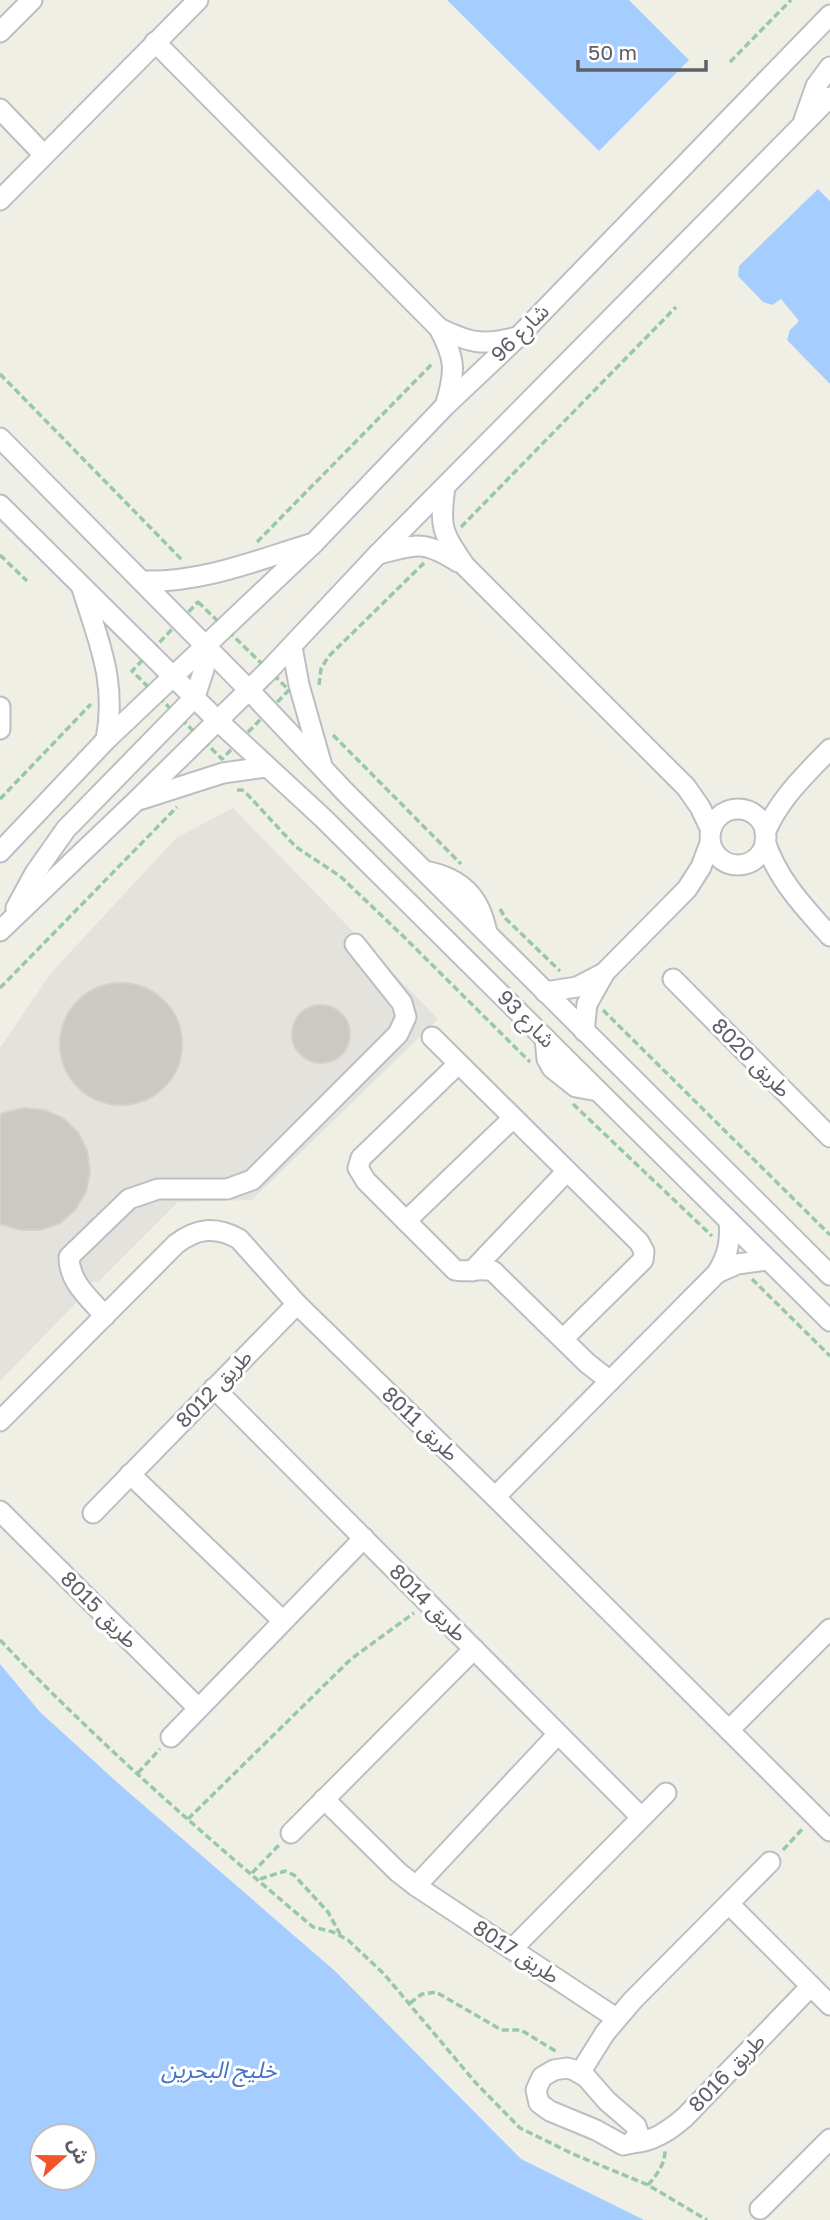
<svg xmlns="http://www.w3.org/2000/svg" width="830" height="2220" viewBox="0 0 830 2220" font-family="'Golos Text','Noto Sans Arabic',sans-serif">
<rect width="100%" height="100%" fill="#f0efe5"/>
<path fill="#e4e2dd" d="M233 808 438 1019 252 1200 178 1202 98 1282H88L80 1289 75 1304 0 1381V1048L51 973 176 838Z"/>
<g fill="#a6cdff" fill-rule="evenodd">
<path d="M447 0H629L689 60 599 151Z"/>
<path d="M818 189 830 201V384L787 340 790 330 799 321 781 299 772 305 763 302 738 276 739 266Z"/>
<path d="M0 1664 40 1712 119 1784 335 1971 521 2159 644 2220H0ZM42 2136H84V2178H42Z"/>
</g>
<g fill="#cbc9c2" stroke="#d5d2c3" stroke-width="2">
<circle cx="121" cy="1044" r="61"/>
<circle cx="321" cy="1034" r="29"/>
<path d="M23 1108 44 1110 63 1118 78 1132 87 1151 90 1171 86 1192 75 1210 60 1223 40 1230H21L0 1224V1114Z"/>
</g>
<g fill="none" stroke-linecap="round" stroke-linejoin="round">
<g stroke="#bdbec4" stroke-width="23">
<g id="minor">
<path d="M0 32 32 0"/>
<path d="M155 42 439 328C455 358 456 370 446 403"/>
<path d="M0 109 44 155"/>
<path d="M804 120 816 86 830 67"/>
<path d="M0 200 198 0"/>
<path d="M439 328C470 343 482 346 517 337"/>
<path d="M0 438 249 690 347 794 830 1275"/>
<path d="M445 487C439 528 442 532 465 566L686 787 700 807 711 830"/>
<path d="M0 505 217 720 323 818 830 1321"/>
<path d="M378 554C417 545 422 539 458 562"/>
<path d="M142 581C201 583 255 561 310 544"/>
<path d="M82 588C99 643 117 681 106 740"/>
<path d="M292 647 299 685 322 766"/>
<path d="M0 707V729"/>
<path d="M142 799 223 773 266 767"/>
<circle cx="738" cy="837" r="28"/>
<path d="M765 833C779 799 805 775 830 749"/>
<path d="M765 841C777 879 804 907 830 936"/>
<path d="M0 852 106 740 314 543 445 406 518 337 830 15"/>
<path d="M425 871C462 878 480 897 487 933"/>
<path d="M16 908 35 873 66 829 195 697 204 669 205 645"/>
<path d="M0 931 137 800 269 670 378 554 830 97"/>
<path d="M673 979 830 1137"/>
<path d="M545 992 577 987 604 973"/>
<path d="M584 1031 587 1004 605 972 687 889 701 867 710 843"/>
<path d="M432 1037 639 1242 644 1251 643 1260 563 1339"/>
<path d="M545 1038 547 1059 552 1068 576 1087 598 1091"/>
<path d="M458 1064 361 1158 358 1168 366 1181 455 1270C468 1273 480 1267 493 1271L587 1363 610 1381"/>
<path d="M406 1221 513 1118"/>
<path d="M472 1271 567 1171"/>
<path d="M717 1273 737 1264 768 1260"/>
<path d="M105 1316C89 1298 69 1282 69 1257L129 1199 158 1189H227L252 1180 398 1034 406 1017 402 1003 355 944"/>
<path d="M214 1388 641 1817"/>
<path d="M0 1421 176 1244C197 1228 216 1226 239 1239L297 1304 495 1497 830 1831"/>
<path d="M130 1474 283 1621"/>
<path d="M495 1497 717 1273C728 1255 731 1241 729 1221"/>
<path d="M0 1511 198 1708"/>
<path d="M93 1513 297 1304"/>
<path d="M729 1730 830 1629"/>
<path d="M171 1737 364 1538"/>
<path d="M324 1799 398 1872 416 1886 616 2018"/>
<path d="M291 1833 474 1649"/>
<path d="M416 1886 558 1734"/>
<path d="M729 1904 830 2005"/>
<path d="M512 1949 666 1793"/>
<path d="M567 2068 574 2070 586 2077 607 2101 636 2126 638 2132 632 2143 623 2145 596 2130 550 2111 539 2103 536 2090 542 2077 554 2070Z"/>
<path d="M580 2073 605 2033 633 2000 770 1862"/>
<path d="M632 2143C653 2142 670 2130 685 2117L811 1986"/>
<path d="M760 2209 830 2139"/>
</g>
</g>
<g stroke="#98c7ac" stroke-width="3.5" stroke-dasharray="7 3.5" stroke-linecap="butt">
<path d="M730 62 791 0"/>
<path d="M0 374 183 561"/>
<path d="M461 527 676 307"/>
<path d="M257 542 433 363"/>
<path d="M0 555 27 581"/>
<path d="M198 602 289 690 222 759 132 671Z"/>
<path d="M319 685 321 669 328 657 424 563"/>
<path d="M333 735 461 864"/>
<path d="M237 790H242L248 795 296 847 340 876 404 937 530 1062"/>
<path d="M0 799 91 704"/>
<path d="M500 909 506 919 560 971"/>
<path d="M0 988 177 807"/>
<path d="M603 1010 830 1235"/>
<path d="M573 1104 712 1236"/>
<path d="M752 1279 830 1356"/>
<path d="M0 1640C98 1743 205 1836 313 1927L333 1932 348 1940 384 1974 475 2082 520 2128 573 2154 648 2185 707 2220"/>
<path d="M138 1773 160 1749"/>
<path d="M188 1819 351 1659 414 1613"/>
<path d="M783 1850 804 1827"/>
<path d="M252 1873 280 1844"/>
<path d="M260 1879 285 1871 294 1875 328 1912 340 1934"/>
<path d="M410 2003 422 1994 436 1992 498 2028 503 2030H521L557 2052"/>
<path d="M648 2185C657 2174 665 2165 665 2150"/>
</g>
<use href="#minor" stroke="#fff" stroke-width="19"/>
</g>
<g text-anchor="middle" stroke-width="6" stroke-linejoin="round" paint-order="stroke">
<g font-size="21" fill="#5d6066" stroke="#fff">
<text transform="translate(520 333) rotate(-45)" y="7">شارع 96</text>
<text transform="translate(526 1019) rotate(45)" y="7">شارع 93</text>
<text transform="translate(751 1058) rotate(45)" y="7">طريق 8020</text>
<text transform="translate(214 1389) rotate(-46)" y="7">طريق 8012</text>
<text transform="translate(420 1424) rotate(44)" y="7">طريق 8011</text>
<text transform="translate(428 1603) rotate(45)" y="7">طريق 8014</text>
<text transform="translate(99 1610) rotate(45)" y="7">طريق 8015</text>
<text transform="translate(516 1952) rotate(33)" y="7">طريق 8017</text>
<text transform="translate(727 2073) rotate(-46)" y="7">طريق 8016</text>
</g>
<g font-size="23" font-style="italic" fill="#4273c9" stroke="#fff">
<text x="219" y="2078">خليج البحرين</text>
</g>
</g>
<g transform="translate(63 2157) rotate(69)"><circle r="33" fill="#ffffff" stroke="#bebfc2" stroke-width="2"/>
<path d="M0-5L12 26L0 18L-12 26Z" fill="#f1532a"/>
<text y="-10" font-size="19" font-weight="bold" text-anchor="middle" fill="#5d6066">ش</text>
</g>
<path d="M578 60v10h128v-10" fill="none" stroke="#5d6066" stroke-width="3.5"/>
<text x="588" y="60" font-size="21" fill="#5d6066" stroke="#ffffff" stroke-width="5" paint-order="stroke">50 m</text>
</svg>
